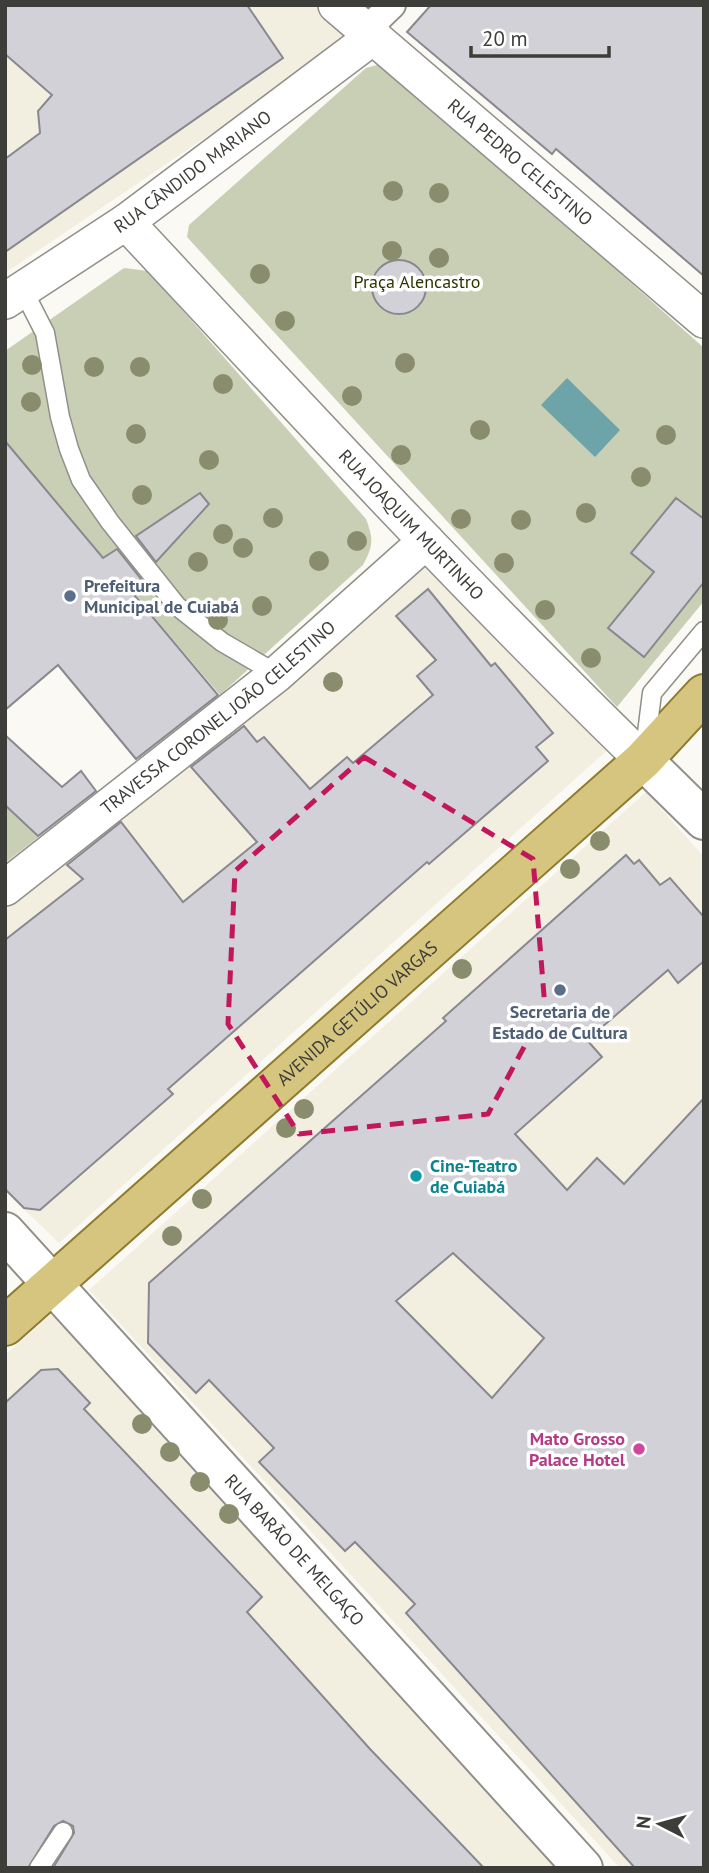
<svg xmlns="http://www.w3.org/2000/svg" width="709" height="1873" viewBox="0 0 709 1873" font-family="'PT Sans',sans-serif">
<rect width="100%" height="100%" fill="#faf9f3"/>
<g fill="#f2efe1">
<path d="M5 5H321L356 36 5 273Z"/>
<path d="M426 558 613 745 59 1243 5 1191V910L182 771Z"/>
<path d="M646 792 704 857V1868H620L89 1290Z"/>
<path d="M53 1313 557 1868H5V1355Z"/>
</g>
<g fill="#c8cfb4">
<path d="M385 63 704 348V601L617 707 187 237 189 225 366 68Z"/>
<path d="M124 268 148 271 366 519C374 540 373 546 363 565L220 695 5 441V351Z"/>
<path d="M5 762 63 818 5 863Z"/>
</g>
<path fill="#6ca4a9" d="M567 378 620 430 595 457 541 405Z"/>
<g fill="#d1d1d7" stroke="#88888e" stroke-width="2" fill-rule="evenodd">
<path d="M5 5H247L283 58 5 252V159L40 133 38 111 52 95 5 54Z"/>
<path d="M431 5H704V276L556 149 552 154 407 32Z"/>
<circle cx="399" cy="287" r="27"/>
<path d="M5 441 103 558 117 549 141 579 130 590 218 695 136 759 58 665 5 710Z"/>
<path d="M200 493 209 504 156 562 136 536Z"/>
<path d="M676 498 704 519V582L644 657 608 628 654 572 631 553Z"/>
<path d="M428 589 491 666 495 663 553 733 536 747 548 761 429 864 427 862 168 1089 173 1094 40 1210 24 1208 5 1189V940L83 879 67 865 121 822 183 902 257 842 191 767 244 726 257 742 264 737 310 789 347 757 353 763 433 695 417 676 436 660 396 616Z"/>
<path d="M5 735 62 787 81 771 96 791 38 836 5 805Z"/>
<path d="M626 855 634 864 639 860 660 885 670 878 704 917V961L678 983 668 970 587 1040 602 1057 515 1134 567 1190 597 1158 624 1184 704 1098V1868H635L406 1613 415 1604 355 1542 345 1551 259 1462 274 1448 209 1380 196 1393 148 1343 149 1283 446 1021 443 1018ZM453 1253 544 1338 492 1398 396 1301Z"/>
<path d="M58 1369 90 1403 84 1409 262 1597 247 1612 370 1749 484 1868H53L74 1833 73 1826 63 1821 54 1826 28 1868H5V1403L41 1370Z"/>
</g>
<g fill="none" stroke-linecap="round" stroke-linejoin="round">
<g stroke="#918f8a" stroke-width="21">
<g id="service">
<path d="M23 290 45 333 60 417 69 449 81 480 110 522 177 606 222 642 277 674"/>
<path d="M645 749 652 693 704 631"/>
<path d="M39 1868 63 1832"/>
</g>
</g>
<g stroke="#918f8a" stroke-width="30">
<path id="pedestrian" d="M367 29 392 5"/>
</g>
<g stroke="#918f8a" stroke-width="38">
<g id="minor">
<path id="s1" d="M336 5 704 320"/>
<path id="s2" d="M126 222C296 404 465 587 643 760"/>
<path id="s3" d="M5 301 126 222 374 36"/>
<path id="s4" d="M5 888 277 674 426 541"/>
</g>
</g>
<g stroke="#918f8a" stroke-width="42">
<g id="tertiary">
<path d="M643 760 704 820"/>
<path id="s5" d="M5 1232 583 1868"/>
</g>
</g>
<g stroke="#8e7c2e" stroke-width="42">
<g id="primary">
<path id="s6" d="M5 1326 643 760 704 694"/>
</g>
</g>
<use href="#service" stroke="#fff" stroke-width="18"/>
<use href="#pedestrian" stroke="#fff" stroke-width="26"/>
<use href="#minor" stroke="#fff" stroke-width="35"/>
<use href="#tertiary" stroke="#fff" stroke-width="38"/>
<use href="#primary" stroke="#d6c57e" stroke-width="38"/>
</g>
<g fill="#898d6d">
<circle cx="393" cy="191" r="10"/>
<circle cx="439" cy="193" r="10"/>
<circle cx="392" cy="251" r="10"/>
<circle cx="439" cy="258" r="10"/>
<circle cx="260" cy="274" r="10"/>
<circle cx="285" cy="321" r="10"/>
<circle cx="405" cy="363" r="10"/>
<circle cx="32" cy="365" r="10"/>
<circle cx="94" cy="367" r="10"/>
<circle cx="140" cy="367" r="10"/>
<circle cx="223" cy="384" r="10"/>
<circle cx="352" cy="396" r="10"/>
<circle cx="31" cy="402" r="10"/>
<circle cx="480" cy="430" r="10"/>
<circle cx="136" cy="434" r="10"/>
<circle cx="666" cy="435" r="10"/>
<circle cx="401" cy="455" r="10"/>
<circle cx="209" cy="460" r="10"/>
<circle cx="641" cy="477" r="10"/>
<circle cx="142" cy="495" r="10"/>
<circle cx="586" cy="513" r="10"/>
<circle cx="273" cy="518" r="10"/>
<circle cx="461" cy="519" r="10"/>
<circle cx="521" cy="520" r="10"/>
<circle cx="223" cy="534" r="10"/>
<circle cx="357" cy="541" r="10"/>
<circle cx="243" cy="548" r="10"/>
<circle cx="319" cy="561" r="10"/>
<circle cx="198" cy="562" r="10"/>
<circle cx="504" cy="563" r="10"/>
<circle cx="262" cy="606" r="10"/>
<circle cx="545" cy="610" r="10"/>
<circle cx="218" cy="620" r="10"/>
<circle cx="591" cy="658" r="10"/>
<circle cx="333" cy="682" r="10"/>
<circle cx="600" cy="841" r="10"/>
<circle cx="570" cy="869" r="10"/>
<circle cx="462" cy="969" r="10"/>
<circle cx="304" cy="1109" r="10"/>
<circle cx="286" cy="1128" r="10"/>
<circle cx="202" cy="1199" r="10"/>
<circle cx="172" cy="1236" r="10"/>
<circle cx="142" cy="1424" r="10"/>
<circle cx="170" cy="1452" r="10"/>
<circle cx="200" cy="1482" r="10"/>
<circle cx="229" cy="1514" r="10"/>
</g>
<path fill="none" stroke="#c2185b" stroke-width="5" stroke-dasharray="14 9" stroke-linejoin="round" d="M364 757 533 859 545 1008 488 1114 299 1134 228 1024 235 871Z"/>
<g fill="#5c6f8a" stroke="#fff" stroke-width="2.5">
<circle cx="70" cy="596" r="7"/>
<circle cx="560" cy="990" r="7"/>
</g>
<circle fill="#0f9aa8" stroke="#fff" stroke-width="2.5" cx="416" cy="1176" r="7"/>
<circle fill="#d1479c" stroke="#fff" stroke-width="2.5" cx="639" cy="1449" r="7"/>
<g text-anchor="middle" stroke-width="7" stroke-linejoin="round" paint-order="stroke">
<g font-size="18" fill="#3d3d3a" stroke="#fff">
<text dy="6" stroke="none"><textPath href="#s1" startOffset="242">RUA PEDRO CELESTINO</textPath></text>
<text dy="6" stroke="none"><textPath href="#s3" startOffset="228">RUA CÂNDIDO MARIANO</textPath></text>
<text dy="6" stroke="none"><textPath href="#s2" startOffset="416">RUA JOAQUIM MURTINHO</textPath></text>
<text dy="6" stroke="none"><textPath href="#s4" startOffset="273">TRAVESSA CORONEL JOÃO CELESTINO</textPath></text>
<text dy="6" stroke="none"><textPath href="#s6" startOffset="471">AVENIDA GETÚLIO VARGAS</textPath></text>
<text dy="6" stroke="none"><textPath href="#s5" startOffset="430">RUA BARÃO DE MELGAÇO</textPath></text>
</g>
<g font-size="18" fill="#2c3400" stroke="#fff">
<text x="417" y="288">Praça Alencastro</text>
</g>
<g font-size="18" font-weight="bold" fill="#4e5e75" stroke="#fff" text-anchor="start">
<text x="84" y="592">Prefeitura<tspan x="84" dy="21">Municipal de Cuiabá</tspan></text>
<text x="560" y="1018" text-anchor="middle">Secretaria de<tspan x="560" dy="21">Estado de Cultura</tspan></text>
</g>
<g font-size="18" font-weight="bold" fill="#0d838f" stroke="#fff" text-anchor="start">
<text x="430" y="1172">Cine-Teatro<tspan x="430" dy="21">de Cuiabá</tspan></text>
</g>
<g font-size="18" font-weight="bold" fill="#b23c85" stroke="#fff" text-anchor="end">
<text x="625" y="1445">Mato Grosso<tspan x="625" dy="21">Palace Hotel</tspan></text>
</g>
</g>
<rect width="709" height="1873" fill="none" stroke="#3d3d3a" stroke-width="14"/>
<g transform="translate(660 1824) rotate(276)" stroke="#ffffff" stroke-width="5" paint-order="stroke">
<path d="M0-5L12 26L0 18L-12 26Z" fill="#3d3d3a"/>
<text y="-10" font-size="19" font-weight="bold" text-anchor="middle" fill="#3d3d3a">N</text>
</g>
<path d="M471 46v10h138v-10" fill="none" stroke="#3d3d3a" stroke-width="3.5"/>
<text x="482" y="46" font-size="21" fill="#3d3d3a" stroke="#ffffff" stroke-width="5" paint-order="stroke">20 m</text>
</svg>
